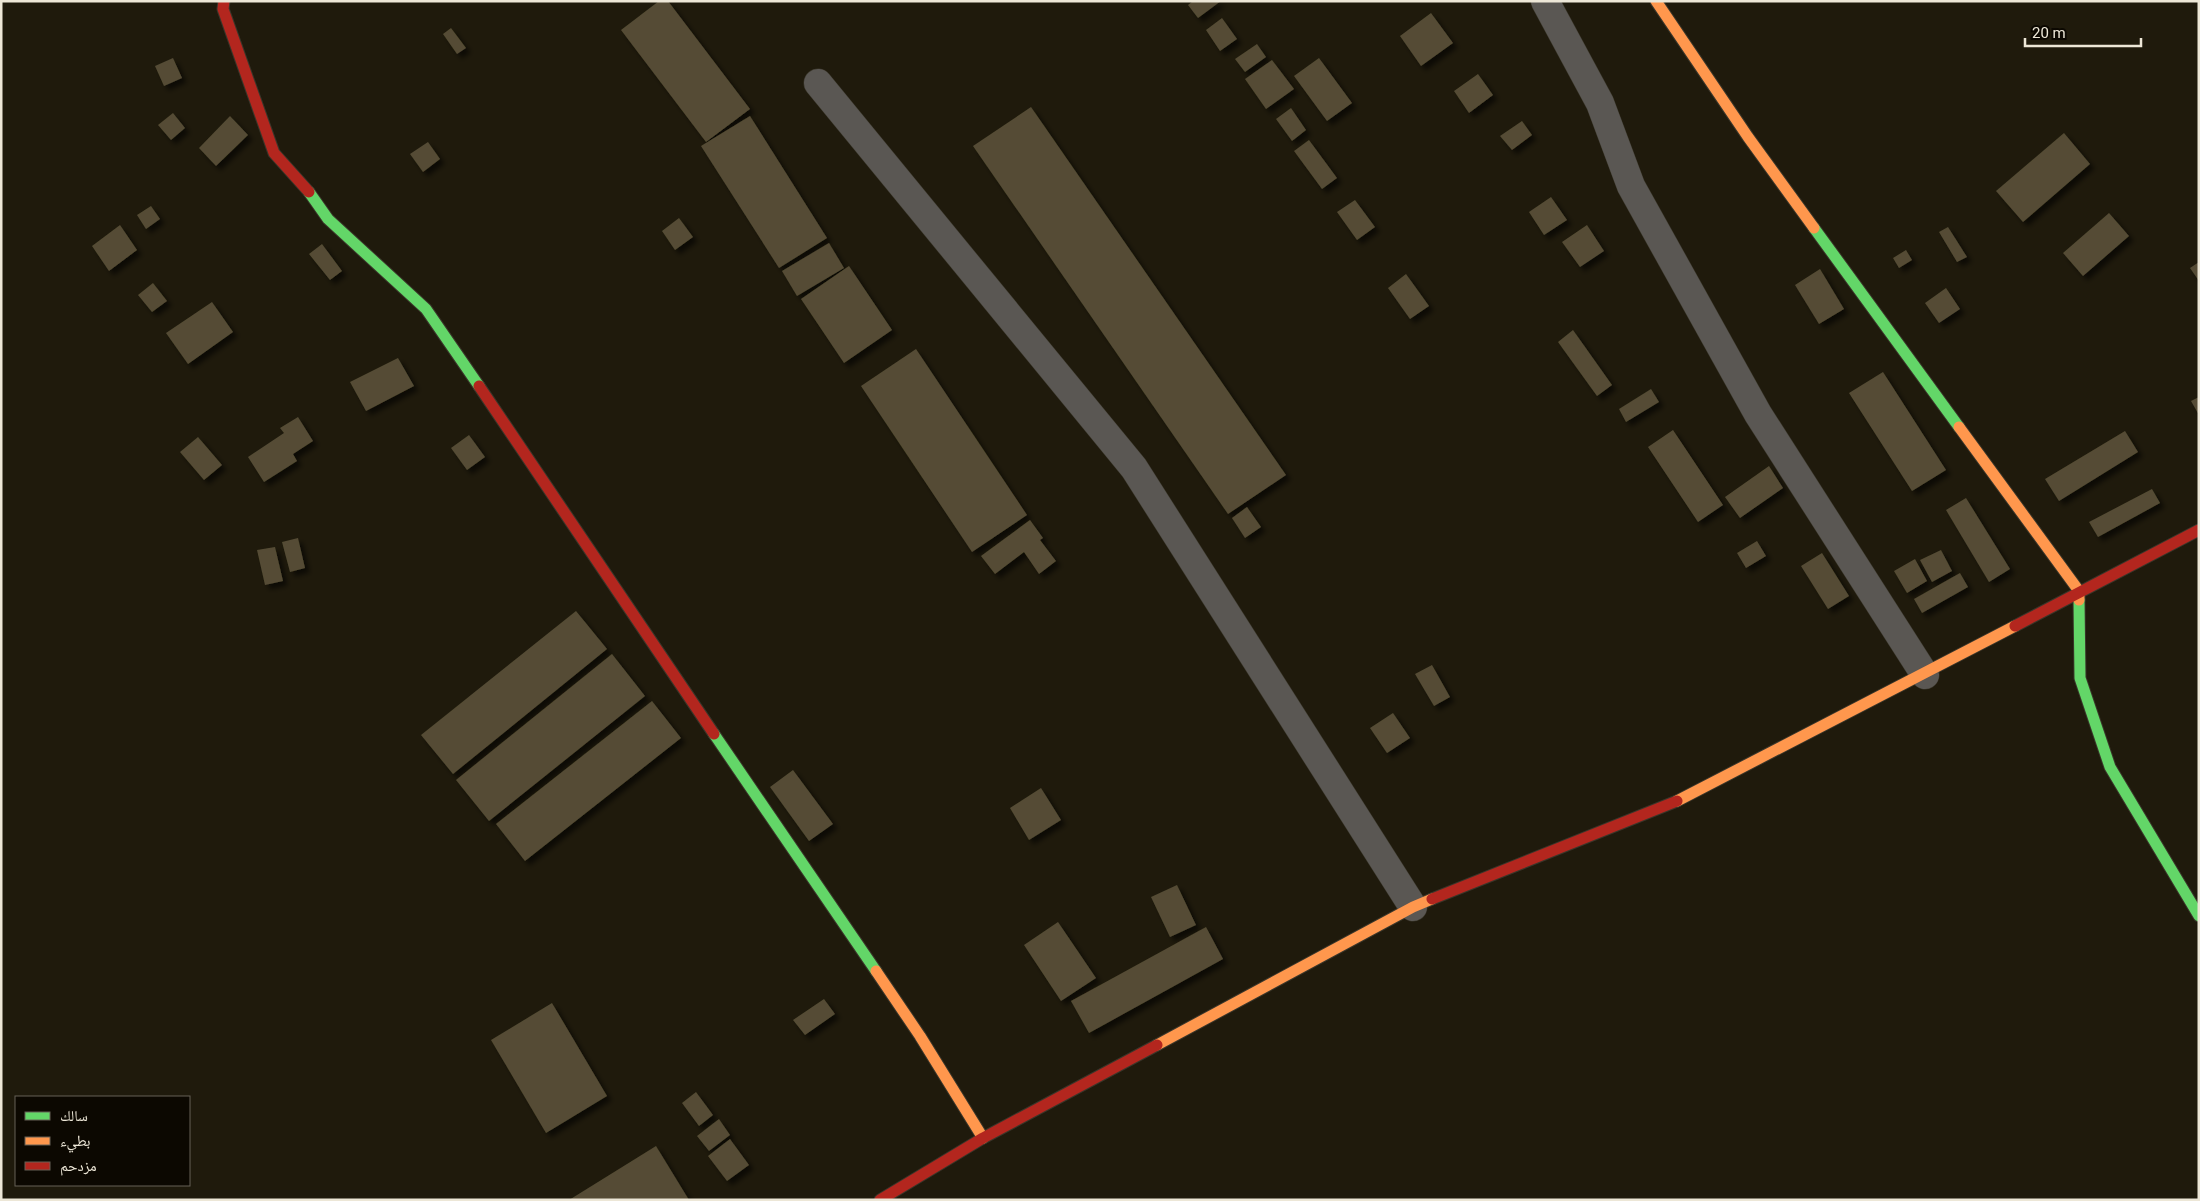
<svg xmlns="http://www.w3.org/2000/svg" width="2200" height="1201" viewBox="0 0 2200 1201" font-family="Roboto,'Noto Naskh Arabic',sans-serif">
<defs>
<filter id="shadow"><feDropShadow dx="4.5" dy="4.5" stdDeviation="2.5" flood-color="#0009"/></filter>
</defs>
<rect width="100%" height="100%" fill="#1f1a0c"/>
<g fill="#544c34" filter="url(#shadow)">
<path d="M659 1H668L750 109 706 142 621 30Z"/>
<path d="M1193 1H1221L1198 18 1188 5Z"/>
<path d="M1431 13 1453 43 1421 66 1400 36Z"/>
<path d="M1222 18 1237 39 1220 51 1206 30Z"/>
<path d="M451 28 466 48 457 54 443 34Z"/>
<path d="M1257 44 1266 57 1245 72 1235 59Z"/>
<path d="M173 58 182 78 164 86 155 66Z"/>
<path d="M1319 58 1352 103 1327 121 1294 76Z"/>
<path d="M1272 60 1294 89 1266 109 1245 79Z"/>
<path d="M1478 74 1493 95 1469 113 1454 91Z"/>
<path d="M1031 107 1286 475 1228 514 973 146Z"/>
<path d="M1291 108 1306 130 1292 141 1276 119Z"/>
<path d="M173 113 185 128 171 140 158 125Z"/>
<path d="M230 116 248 135 216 166 199 148Z"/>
<path d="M750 116 827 238 779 268 701 146Z"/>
<path d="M1522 121 1532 135 1512 150 1500 136Z"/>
<path d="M2064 133 2090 164 2023 222 1996 191Z"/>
<path d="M1309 140 1337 178 1322 189 1294 151Z"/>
<path d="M428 142 440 159 423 172 410 154Z"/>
<path d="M1551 197 1567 220 1544 235 1529 212Z"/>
<path d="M1355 200 1375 227 1357 240 1337 212Z"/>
<path d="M151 206 160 219 146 229 137 215Z"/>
<path d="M2109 213 2129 236 2083 276 2063 253Z"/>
<path d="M679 218 693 237 675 250 662 231Z"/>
<path d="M120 225 137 250 109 271 92 246Z"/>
<path d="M1587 225 1604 251 1580 267 1562 242Z"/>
<path d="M1948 227 1967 257 1957 262 1939 232Z"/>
<path d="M829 243 844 268 797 296 782 271Z"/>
<path d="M322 244 342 271 330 280 309 254Z"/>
<path d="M1906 250 1912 260 1899 268 1893 258Z"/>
<path d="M2199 262V281L2190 268Z"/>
<path d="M849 266 892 330 844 363 801 299Z"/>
<path d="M1820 269 1844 309 1819 324 1795 285Z"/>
<path d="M1406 274 1429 306 1410 319 1388 288Z"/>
<path d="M153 283 167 301 152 312 138 295Z"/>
<path d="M1946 288 1960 309 1939 323 1925 303Z"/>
<path d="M212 302 233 332 188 364 166 333Z"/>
<path d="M1573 330 1612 385 1597 396 1558 342Z"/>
<path d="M916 349 1027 515 972 552 861 386Z"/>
<path d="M398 358 414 386 366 411 350 382Z"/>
<path d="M1883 372 1946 470 1912 491 1849 393Z"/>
<path d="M1651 389 1659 402 1626 422 1619 409Z"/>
<path d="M2199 397V415L2191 401Z"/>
<path d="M298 417 313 441 293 454 297 461 264 482 248 457 284 433 280 428Z"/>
<path d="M1673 430 1723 505 1698 522 1648 447Z"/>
<path d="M2125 431 2138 452 2059 501 2045 479Z"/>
<path d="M469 435 485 457 467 470 451 448Z"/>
<path d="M198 437 222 465 204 480 180 452Z"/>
<path d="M1769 466 1783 488 1740 518 1725 497Z"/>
<path d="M2152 489 2160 503 2098 537 2089 522Z"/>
<path d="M1966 498 2010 569 1989 582 1946 510Z"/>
<path d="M1247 507 1261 527 1245 538 1232 518Z"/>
<path d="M1030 520 1043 538 1040 540 1056 561 1039 574 1024 552 995 574 981 556Z"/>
<path d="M298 538 305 568 290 572 282 542Z"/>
<path d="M1757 541 1766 556 1746 568 1737 553Z"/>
<path d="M275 547 283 581 265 585 257 550Z"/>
<path d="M1941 550 1952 571 1932 582 1920 560Z"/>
<path d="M1822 553 1849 596 1828 609 1801 566Z"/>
<path d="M1915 559 1927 581 1907 593 1894 571Z"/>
<path d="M1960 573 1968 587 1922 613 1914 599Z"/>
<path d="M576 611 607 649 453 774 421 735Z"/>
<path d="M612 654 645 696 489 821 456 780Z"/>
<path d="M1432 665 1450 697 1434 706 1415 674Z"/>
<path d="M652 701 681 738 525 861 496 824Z"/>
<path d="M1393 713 1410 738 1387 753 1370 728Z"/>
<path d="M793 770 833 824 809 841 770 787Z"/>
<path d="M1041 788 1061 820 1029 840 1010 808Z"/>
<path d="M1177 885 1196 925 1170 937 1151 897Z"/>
<path d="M1058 922 1096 978 1061 1001 1024 945Z"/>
<path d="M1206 927 1223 959 1089 1033 1071 1001Z"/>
<path d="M824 999 835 1014 805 1035 793 1020Z"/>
<path d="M552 1003 607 1096 546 1133 491 1040Z"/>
<path d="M696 1092 713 1115 699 1126 682 1103Z"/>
<path d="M719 1119 730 1135 709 1151 697 1136Z"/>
<path d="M730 1139 749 1165 727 1181 708 1156Z"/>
<path d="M656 1146 689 1200H569Z"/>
</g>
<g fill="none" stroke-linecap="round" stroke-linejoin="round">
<g stroke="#3a362a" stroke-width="29">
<g id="street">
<path d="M1545 1 1600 103 1631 186 1758 414 1925 675"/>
<path d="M818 83 1134 468 1413 907"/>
</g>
</g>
<g stroke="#3a362a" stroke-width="13">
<g id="fast">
<path d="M309 192 328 219 426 309 479 386"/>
<path d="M1814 228 1959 427"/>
<path d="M2079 600 2080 678 2110 767 2199 916"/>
<path d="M714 734 876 971"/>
</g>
</g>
<g stroke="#3a362a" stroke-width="13">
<g id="slow">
<path d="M1656 1 1748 137 1814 228"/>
<path d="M1959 427 2079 591V600"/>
<path d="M1677 801 2015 626"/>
<path d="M876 971 920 1036 983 1138"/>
<path d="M1157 1045 1413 907 1432 899"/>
</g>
</g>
<g stroke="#3a362a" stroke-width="13">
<g id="jam">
<path d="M224 1 223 9 274 153 309 192"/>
<path d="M479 386 714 734"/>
<path d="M2015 626 2199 530"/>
<path d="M1432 899 1677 801"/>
<path d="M880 1200 983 1138 1157 1045"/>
</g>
</g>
<use href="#street" stroke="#5a5753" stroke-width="28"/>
<use href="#fast" stroke="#63d668" stroke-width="11"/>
<use href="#slow" stroke="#ff974d" stroke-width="11"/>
<use href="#jam" stroke="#b3261e" stroke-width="11"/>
</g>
<rect width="2200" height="1201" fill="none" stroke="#ede7d7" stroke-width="5"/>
<rect x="15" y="1096" width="175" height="90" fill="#0c0801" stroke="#666157"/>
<rect x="25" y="1112" width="25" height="8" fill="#63d668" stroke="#666157"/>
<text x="60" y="1121" font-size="15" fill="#ede7d7">سالك</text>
<rect x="25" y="1137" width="25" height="8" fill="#ff974d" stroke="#666157"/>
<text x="60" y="1146" font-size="15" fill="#ede7d7">بطيء</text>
<rect x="25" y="1162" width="25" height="8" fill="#b3261e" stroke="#666157"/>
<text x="60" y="1171" font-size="15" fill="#ede7d7">مزدحم</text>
<path d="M2025 38v8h116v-8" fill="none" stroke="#ede7d7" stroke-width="2.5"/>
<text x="2032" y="38" font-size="15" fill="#ede7d7" stroke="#0c0801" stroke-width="4" paint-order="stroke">20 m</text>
</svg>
